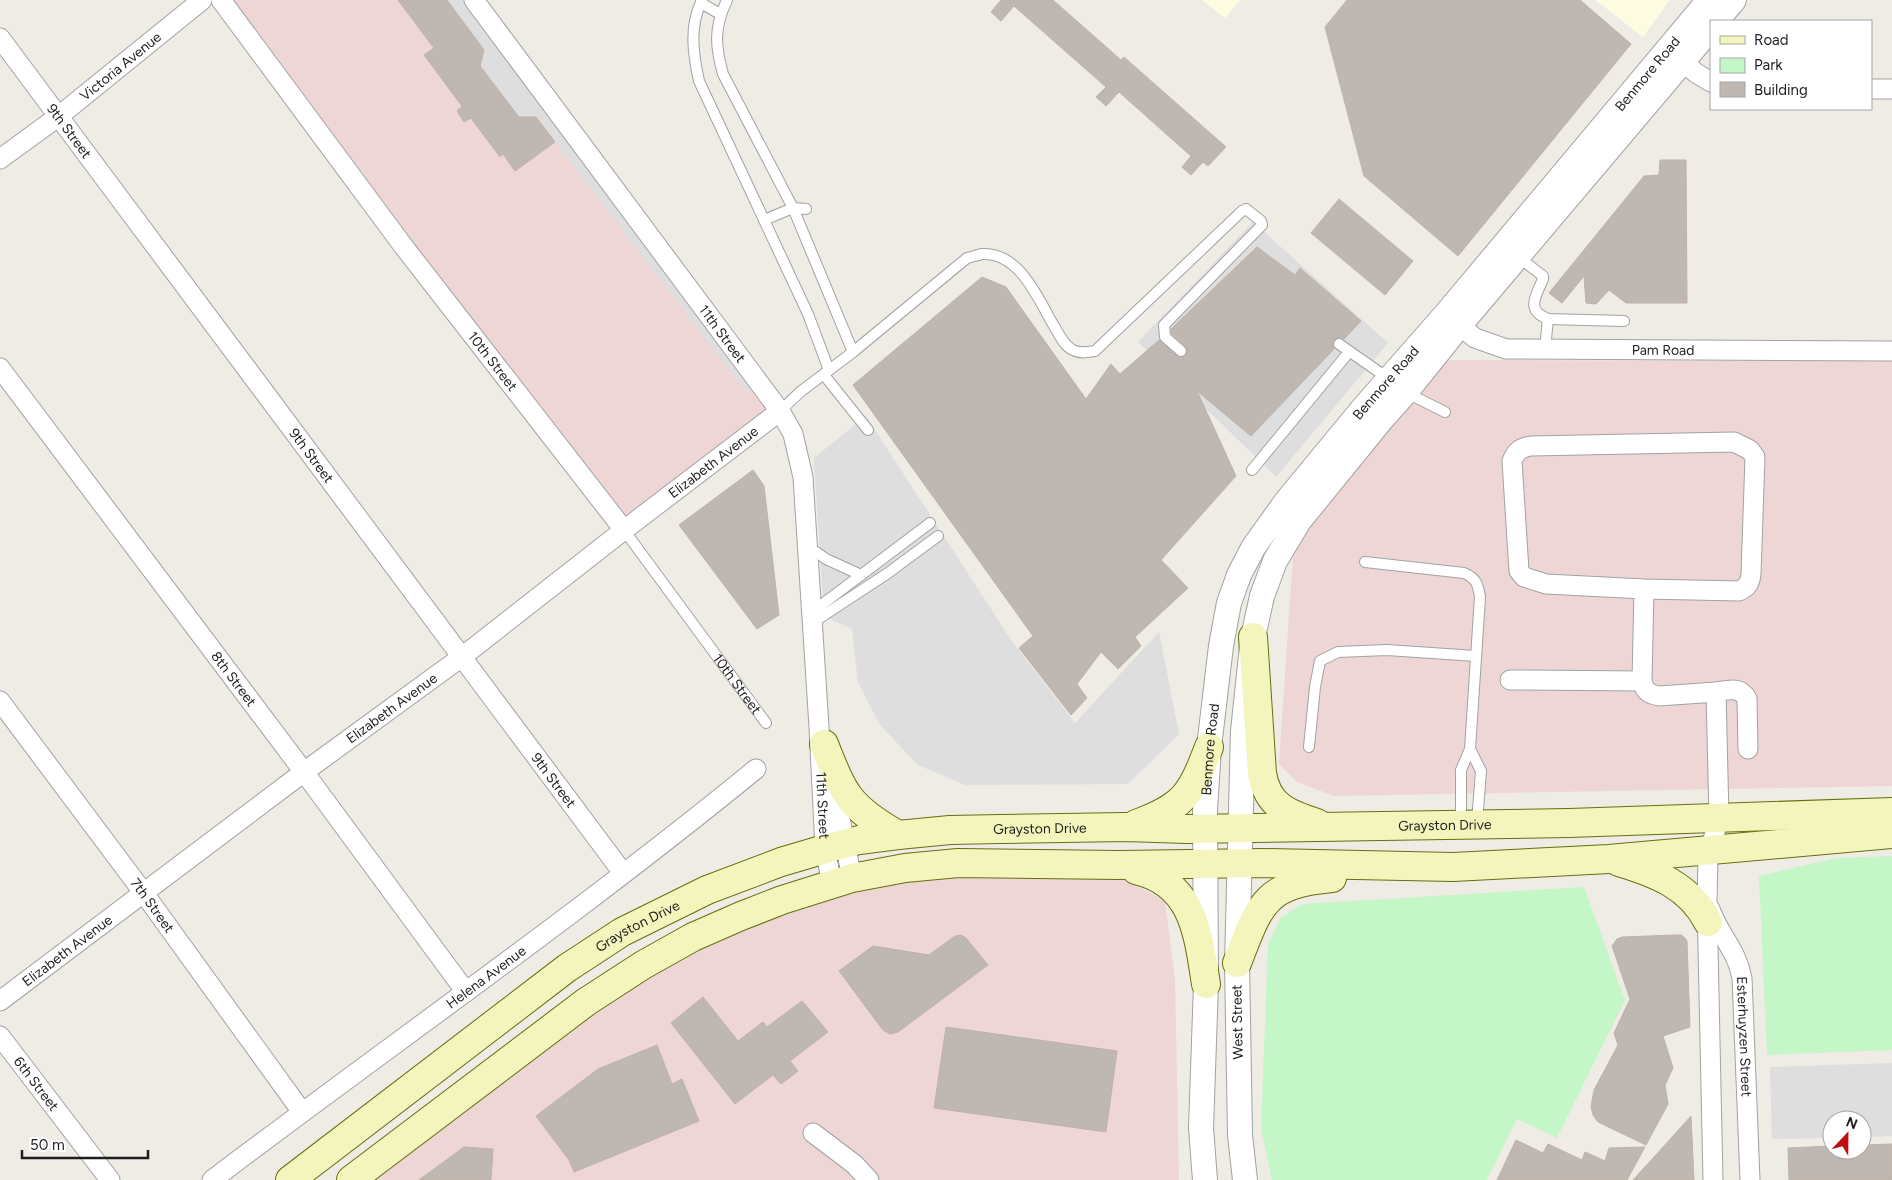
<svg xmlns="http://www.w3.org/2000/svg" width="1892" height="1180" viewBox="0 0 1892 1180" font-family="Figtree,sans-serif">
<rect width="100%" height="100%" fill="#efebe5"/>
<g fill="#eed6d6">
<path d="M223 0H471L779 411 617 536Z"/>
<path d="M1437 360 1892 361V786L1334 796 1297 782 1279 764 1294 541Z"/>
<path d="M1115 875 1165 900 1175 980 1179 1180H366L589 1010 830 878Z"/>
</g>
<g fill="#fdfce0">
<path d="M1202 0H1240L1225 18Z"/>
<path d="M1595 0H1670L1643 37Z"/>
</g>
<g fill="#c5f6c8">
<path d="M1892 856V1050L1767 1055 1759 876 1836 858Z"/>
<path d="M1584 887 1625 1000 1557 1138 1517 1119 1487 1180H1272L1261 1129 1268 945 1280 918 1302 904Z"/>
</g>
<g fill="#dedede">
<path d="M447 0H469L756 380 748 395 536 117H519L480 66 484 50Z"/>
<path d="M1253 222 1388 343 1276 477 1138 342Z"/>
<path d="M866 416 1013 643 1075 723 1159 632 1179 734 1128 784 965 785 918 765 880 725 858 682 852 629 824 616 814 458Z"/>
<path d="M1892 1063V1136L1862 1137V1120H1832V1138L1772 1139 1770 1067Z"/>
</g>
<g fill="#bfb7b2" stroke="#bfb2a9">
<path d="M398 0H447L484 50 480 66 519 117H536L555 142 515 171 503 154 500 157 471 118 464 122 457 111 462 106 424 55 434 48Z"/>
<path d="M1001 0H1053L1121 60 1124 57 1226 147 1208 166 1203 162 1191 175 1182 167 1191 156 1119 92 1106 106 1096 97 1106 87 1014 6 1001 21 991 12Z"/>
<path d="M1347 0H1580L1631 44 1458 256 1364 176 1325 27Z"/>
<path d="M1660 160H1686L1687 303H1626L1609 290 1596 304 1586 303 1584 276 1562 303 1549 293 1644 176 1659 175Z"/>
<path d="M1339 199 1413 261 1385 295 1311 233Z"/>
<path d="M1257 247 1295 275 1300 268 1361 321 1344 339 1339 337 1334 340 1332 344 1334 349 1251 436 1197 391 1236 476 1161 560 1188 588 1135 637 1141 646 1118 669 1101 652 1077 684 1087 698 1071 715 1019 648 1033 636 853 385 982 277 1006 287 1086 399 1111 364 1120 374 1159 340 1177 356 1180 358 1186 356 1187 348 1172 334 1171 329Z"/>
<path d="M753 470 764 486 779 615 757 629 679 525Z"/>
<path d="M961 935 966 938 988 965 898 1032 890 1034 883 1030 839 971 873 946 929 955 955 936Z"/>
<path d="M1675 935H1681L1685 938 1687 941 1690 1027 1663 1036 1673 1068 1665 1085 1668 1104 1646 1145 1598 1122 1593 1115 1591 1107 1594 1090 1618 1045 1614 1033 1630 999 1612 946 1617 939 1622 937Z"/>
<path d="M703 997 738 1041 763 1022 767 1027 802 1001 828 1032 790 1061 798 1071 781 1084 773 1075 735 1104 671 1023Z"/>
<path d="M946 1027 1117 1051 1106 1132 934 1108Z"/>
<path d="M657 1045 672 1084 682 1079 699 1121 574 1172 569 1160 536 1116 598 1069Z"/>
<path d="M1691 1116 1694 1180H1633L1664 1146Z"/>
<path d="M1516 1140 1543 1153 1548 1144 1582 1160 1585 1152 1605 1161 1609 1148 1645 1147 1627 1180H1497Z"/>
<path d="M1892 1144V1180H1789L1788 1148 1832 1146V1150H1862V1145Z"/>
<path d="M464 1147 493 1149 491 1180H419Z"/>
</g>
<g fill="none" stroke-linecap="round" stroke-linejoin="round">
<g stroke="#a2a2a2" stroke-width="12">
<g id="service">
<path d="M702 0C689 26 693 54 699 81L808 314 829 370"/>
<path d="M727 0C714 27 715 46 723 74L793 208 853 352"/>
<path d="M701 3 720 14"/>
<path d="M764 220 793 208 806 209"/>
<path d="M1518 257 1543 276V279C1536 296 1525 310 1548 319L1624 321"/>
<path d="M1339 344 1389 379"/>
<path d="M1545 349 1548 319"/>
<path d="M824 375 868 430"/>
<path d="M1405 392 1445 412"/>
<path d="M780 411 800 392 853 352 967 258C972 257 977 255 982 254 1020 252 1038 299 1054 326 1059 334 1064 346 1073 350 1080 354 1088 352 1095 351L1242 211 1246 209 1261 221 1262 225 1164 325 1165 337 1181 351"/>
<path d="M1252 470 1349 352"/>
<path id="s1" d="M624 530 766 723"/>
<path d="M809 547 826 559 861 575"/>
<path d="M1365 562 1464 573C1476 578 1478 584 1480 597L1470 749 1461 770V823"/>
<path d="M812 612 930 523"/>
<path d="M812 623 888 573 938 536"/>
<path d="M1309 747 1315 687 1320 661 1338 652 1387 650 1476 656"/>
<path d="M1470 749 1481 771 1477 822"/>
</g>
</g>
<g stroke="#a2a2a2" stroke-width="21">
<g id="minor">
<path id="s2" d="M221 0 404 247 624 530"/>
<path id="s3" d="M474 0 780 411 793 434 803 477 819 727 825 849 832 884"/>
<path id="s4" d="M0 38 623 873"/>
<path d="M1672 52 1696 73 1711 82"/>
<path d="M1871 89H1892"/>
<path id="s5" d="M0 159 59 116 202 0"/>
<path id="s6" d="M1450 318 1475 338 1506 349 1892 351"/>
<path id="s7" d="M0 368 304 772 466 992"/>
<path d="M1644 589 1546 584 1524 577 1519 571 1512 461C1516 451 1520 448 1531 446L1734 442 1750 450 1755 457 1751 574C1750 583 1748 587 1739 591L1644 589 1642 681C1645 692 1649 694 1659 696L1716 692 1719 818 1708 857 1707 901 1713 1180"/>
<path d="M1510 680 1642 681"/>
<path d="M1716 692C1728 690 1741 686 1747 699L1748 749"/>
<path id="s8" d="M0 701 143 892 302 1112"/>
<path d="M832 779 852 878"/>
<path id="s9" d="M1710 909C1719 935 1737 950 1742 978L1750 1180"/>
<path id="s10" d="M0 1001 304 772 463 656 624 530 780 411"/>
<path id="s11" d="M0 1036 110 1180"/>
<path d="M813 1133 854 1164 869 1180"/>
<path id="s12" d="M212 1180C393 1043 580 913 756 769"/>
</g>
</g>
<g stroke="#a2a2a2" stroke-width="26">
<g id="tertiary">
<path d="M1716 21 1734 0"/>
<path id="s13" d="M1205 1180 1201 1128 1206 984 1205 810 1209 747 1221 646 1229 603 1239 575 1253 548 1285 503 1365 406 1446 314 1709 0"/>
<path d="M1245 1180 1240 1135 1237 963 1243 731 1253 637 1262 596 1275 561 1299 521 1382 419 1406 392 1459 326 1711 28"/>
</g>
</g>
<g stroke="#666f0c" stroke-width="30">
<g id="secondary">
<path d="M1253 637 1262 773C1267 806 1288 814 1317 823"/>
<path d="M824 744C844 795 849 807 898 835"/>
<path d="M1136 824C1185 806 1191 794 1209 747"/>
<path d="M1619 862C1656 873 1690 886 1708 922"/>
<path d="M1136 870C1194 883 1198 934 1206 984"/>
<path d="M1237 963C1260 904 1264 884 1332 878"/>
<path id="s14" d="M290 1180 567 968 622 932 707 890 781 862 825 849 859 840 898 835 950 830 1000 829 1125 827 1187 829 1569 823 1892 812"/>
<path d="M351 1180 586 1002 643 965 693 937 741 916 782 900 852 878 905 868 958 863 1118 865 1264 863 1453 867 1609 859 1892 834"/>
</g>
</g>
<use href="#service" stroke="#fff" stroke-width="10"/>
<use href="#minor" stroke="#fff" stroke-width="19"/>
<use href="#tertiary" stroke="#fff" stroke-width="24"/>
<use href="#secondary" stroke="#f3f5bd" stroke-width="28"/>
</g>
<g text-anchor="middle" stroke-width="4" stroke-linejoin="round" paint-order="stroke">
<g font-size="14" fill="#1e1e1e" stroke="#fff">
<text dy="5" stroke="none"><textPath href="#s5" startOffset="152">Victoria Avenue</textPath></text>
<text dy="5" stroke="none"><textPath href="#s13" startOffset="1256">Benmore Road</textPath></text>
<text dy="5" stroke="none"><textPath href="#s4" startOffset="116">9th Street</textPath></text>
<text dy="5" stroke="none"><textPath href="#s3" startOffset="416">11th Street</textPath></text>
<text dy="5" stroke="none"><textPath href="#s6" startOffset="222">Pam Road</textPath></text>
<text dy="5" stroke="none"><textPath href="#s2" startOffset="452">10th Street</textPath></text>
<text dy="5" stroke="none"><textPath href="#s13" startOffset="851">Benmore Road</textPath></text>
<text dy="5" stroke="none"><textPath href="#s4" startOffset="521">9th Street</textPath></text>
<text dy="5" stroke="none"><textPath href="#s10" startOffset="894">Elizabeth Avenue</textPath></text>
<text dy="5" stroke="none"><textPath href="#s7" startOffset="389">8th Street</textPath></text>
<text dy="5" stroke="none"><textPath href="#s1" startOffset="191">10th Street</textPath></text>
<text dy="5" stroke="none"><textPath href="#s10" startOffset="489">Elizabeth Avenue</textPath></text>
<text dy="5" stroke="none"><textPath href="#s13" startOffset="431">Benmore Road</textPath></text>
<text dy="5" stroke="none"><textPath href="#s4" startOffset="926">9th Street</textPath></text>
<text dy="5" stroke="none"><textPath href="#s3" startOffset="912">11th Street</textPath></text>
<text dy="5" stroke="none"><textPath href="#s14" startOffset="1256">Grayston Drive</textPath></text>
<text dy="5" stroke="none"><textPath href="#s14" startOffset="851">Grayston Drive</textPath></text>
<text dy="5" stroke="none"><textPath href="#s8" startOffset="255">7th Street</textPath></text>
<text dy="5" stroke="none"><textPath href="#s14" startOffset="431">Grayston Drive</textPath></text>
<text dy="5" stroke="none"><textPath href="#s10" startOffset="84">Elizabeth Avenue</textPath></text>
<text dy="5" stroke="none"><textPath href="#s12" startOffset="341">Helena Avenue</textPath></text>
<text transform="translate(1237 1022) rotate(-91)" y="5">West Street</text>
<text dy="5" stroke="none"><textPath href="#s9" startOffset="135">Esterhuyzen Street</textPath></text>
<text dy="5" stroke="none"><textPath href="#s11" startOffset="60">6th Street</textPath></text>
</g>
</g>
<rect x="1710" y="20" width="162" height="90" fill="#ffffff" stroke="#a5a5a5"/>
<rect x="1720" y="36" width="25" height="8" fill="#f3f5bd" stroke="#a5a5a5"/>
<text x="1754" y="45" font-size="15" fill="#1e1e1e">Road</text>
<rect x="1720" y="58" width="25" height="15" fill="#c5f6c8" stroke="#a5a5a5"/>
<text x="1754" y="70" font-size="15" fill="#1e1e1e">Park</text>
<rect x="1720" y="82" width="25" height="15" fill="#bfb7b2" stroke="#a5a5a5"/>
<text x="1754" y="95" font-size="15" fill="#1e1e1e">Building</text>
<g transform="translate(1847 1135) rotate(22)"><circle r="24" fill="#ffffff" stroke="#a5a5a5"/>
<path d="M0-4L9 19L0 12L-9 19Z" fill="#bf0e11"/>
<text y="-8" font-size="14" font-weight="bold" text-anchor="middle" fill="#1e1e1e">N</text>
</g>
<path d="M22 1150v8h126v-8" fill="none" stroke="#1e1e1e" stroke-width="2.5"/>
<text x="30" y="1150" font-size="15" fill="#1e1e1e" stroke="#ffffff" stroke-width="4" paint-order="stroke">50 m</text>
</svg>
